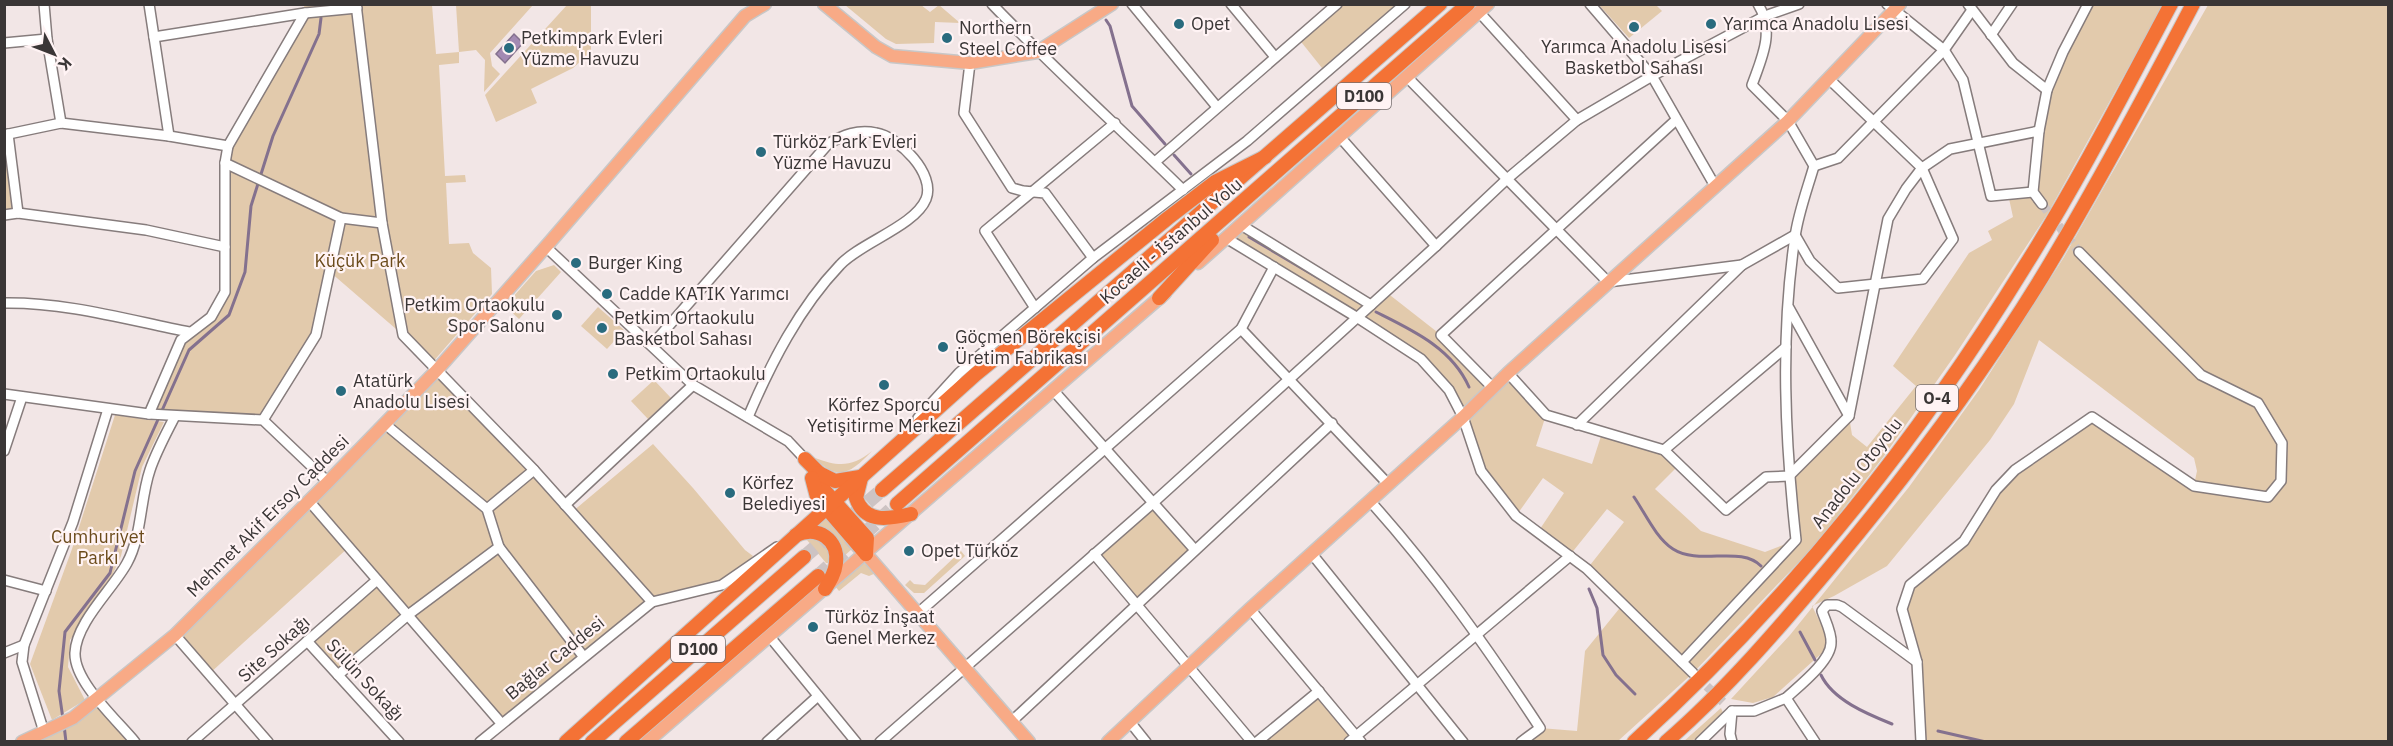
<svg xmlns="http://www.w3.org/2000/svg" width="2393" height="746" viewBox="0 0 2393 746" font-family="'IBM Plex Sans',sans-serif">
<rect width="100%" height="100%" fill="#f2e6e6"/>
<g fill="#e2caac">
<path d="M304 5H432L436 54 459 52 456 5H533L490 53 492 66 500 74 484 92 485 60 476 50 459 52V63L439 65 445 176 465 175 466 182 446 183 449 244 469 243 473 253 491 268 492 294 431 364 403 335 330 272 316 335 263 420 149 414 181 340 211 317 225 292 228 146 305 14Z"/>
<path d="M567 5H618H591V52L573 68 531 89 537 103 496 122 485 95Z"/>
<path d="M845 5H921L930 12 939 5 960 23 935 22 934 43 896 44 886 39Z"/>
<path d="M1337 5H1405L1326 73 1298 38Z"/>
<path d="M1599 5H1656L1662 11 1629 38Z"/>
<path d="M2088 5H2163L2048 213 1955 355 1884 456 1817 543 1693 673 1618 741H1521L1540 728 1577 731 1585 651 1623 604 1587 569 1624 522 1607 509 1570 555 1538 532 1564 493 1543 478 1516 516 1481 471 1449 390 1421 359 1226 238 1241 225 1371 305 1386 292 1441 335 1492 388 1508 373 1546 415 1536 446 1592 464 1602 433 1664 450 1679 465 1655 489 1701 531 1765 552 1796 540 1789 476 1849 416 1852 435 1867 447 1916 386 1893 366 1969 253 1992 240 1988 231 2013 217 2008 194 2033 192 2047 90Z"/>
<path d="M2208 5H2388V741H1921L1917 662 1902 609 1910 585 1964 541 1996 490 2092 417 2194 485 2197 471 2194 458 2039 340 2014 404 1990 440 1887 566 1834 596 1812 606 1828 638V645L1822 653 1773 697 1753 703 1731 699 1790 635 1909 487 1979 390 2064 257Z"/>
<path d="M4 135 18 213 4 215Z"/>
<path d="M554 265 561 272 519 319 505 306 536 271Z"/>
<path d="M598 307 624 330 607 349 581 326Z"/>
<path d="M437 370 572 512 653 444 693 488 745 550 753 556 722 585 652 602 501 723 409 615 338 675 307 641 377 580 349 547 209 674 175 635Z"/>
<path d="M654 380 671 398 648 419 631 401Z"/>
<path d="M115 415 164 422 142 467 121 556 111 578 70 640 68 667 85 700 52 720 30 664 72 549Z"/>
<path d="M872 451C852 472 838 483 815 458 839 467 852 467 872 451Z"/>
<path d="M1154 502 1195 550 1137 605 1094 554Z"/>
<path d="M826 519 852 549 843 557 829 531 817 526Z"/>
<path d="M807 537 826 542 831 558 829 563H826L807 540Z"/>
<path d="M961 551 965 556 924 593H914L905 585 910 580 914 584 925 585Z"/>
<path d="M863 563 871 568 876 573 869 576 861 573 839 591 835 586Z"/>
<path d="M1317 696 1350 735 1342 742 1270 741 1267 738Z"/>
<path d="M97 698 135 742H22Z"/>
<path d="M1721 708 1724 715C1714 729 1700 741 1683 742Z"/>
</g>
<path fill="#a38ab3" stroke="#84718e" stroke-width="1.5" d="M514 34 523 43 505 63 496 54Z"/>
<g fill="none" stroke-linecap="round" stroke-linejoin="round">
<g stroke="#84718e" stroke-width="3">
<path d="M1106 20 1110 26 1132 106 1165 144"/>
<path d="M1174 155 1191 174"/>
<path d="M1249 237 1320 279"/>
<path d="M1376 312C1412 330 1452 348 1469 387"/>
<path d="M1634 497C1645 513 1656 538 1673 549 1699 566 1741 545 1761 566"/>
<path d="M1589 589 1597 608 1603 655 1616 675 1635 694"/>
<path d="M1800 632 1815 660"/>
<path d="M1821 675C1833 700 1867 714 1892 724"/>
<path d="M63 719 59 691 65 632 110 573 135 471 189 350 229 315 245 272 251 206 273 136 319 34 321 18"/>
<path d="M64 725 66 742"/>
<path d="M1938 731 1986 742"/>
</g>
<g stroke="#cdc3c3" stroke-width="9" stroke-dasharray="9 4.5" stroke-linecap="butt">
<path d="M2042 204 2079 252"/>
<path d="M1697 677 1724 703"/>
</g>
<g stroke="#cdc3c3" stroke-width="14" stroke-dasharray="14 7" stroke-linecap="butt">
<path d="M804 557 882 490"/>
<path d="M818 576 897 504"/>
</g>
<g stroke="#867c7c" stroke-width="12">
<g id="minor">
<path d="M44 4 47 39 61 123"/>
<path d="M149 4 169 136"/>
<path d="M356 4 382 223 403 335 534 470 652 602"/>
<path d="M992 4C1054 69 1120 128 1183 190"/>
<path d="M1132 4 1217 107"/>
<path d="M1231 4 1275 57"/>
<path d="M1590 4 1652 76 1715 186"/>
<path d="M1887 4 1944 50 1963 80 1991 196 2033 192"/>
<path d="M1968 4 2013 63 2047 90"/>
<path d="M1479 12 1577 120"/>
<path d="M1991 35 2012 4"/>
<path d="M154 37 305 13 357 8"/>
<path d="M4 43 47 39"/>
<path d="M970 63 964 113 1012 188 1023 191 1045 193 1093 258"/>
<path d="M1407 77 1608 282 1742 265"/>
<path d="M8 134 18 213"/>
<path d="M4 135 61 123 169 136 228 146"/>
<path d="M1340 137 1436 246"/>
<path d="M1155 162 1337 4"/>
<path d="M225 163 341 218 382 223"/>
<path d="M1814 166 1838 158 1944 50 1972 10"/>
<path d="M2042 204 2033 192 2039 131 2047 90 2063 52 2088 4"/>
<path d="M4 215 18 213 146 230 225 247"/>
<path d="M1241 225 1371 305"/>
<path d="M1226 238 1358 318 1421 359 1449 390 1463 417 1481 471 1516 516 1587 569 1693 673"/>
<path d="M546 247 693 385 788 441 805 459"/>
<path d="M4 303C66 302 128 320 189 332"/>
<path d="M1035 308 985 231 1115 123"/>
<path d="M1789 308 1849 416"/>
<path d="M1241 329 1388 484"/>
<path d="M652 345 828 144C843 135 858 129 876 133 899 137 936 174 926 199 915 226 860 243 840 265 799 308 771 363 748 417"/>
<path d="M1508 373 1546 415 1664 450 1726 510 1766 477 1789 476 1849 416 1888 219 1906 189 1922 168 1950 149 2039 131"/>
<path d="M1493 388 1441 335 1676 120"/>
<path d="M1053 390 1195 550"/>
<path d="M4 394 149 414 263 420 328 482"/>
<path d="M149 414 181 340 211 317 225 292V163L228 146 305 13"/>
<path d="M918 418 959 373 1093 258 1247 141 1405 4"/>
<path d="M263 420 316 335 341 218"/>
<path d="M385 424 487 509 499 547"/>
<path d="M1577 425 1742 265 1795 235 1810 261 1838 288 1923 279 1953 239 1922 168 1829 79"/>
<path d="M1664 450 1786 347"/>
<path d="M4 451 22 397"/>
<path d="M309 501 501 723"/>
<path d="M1370 501C1434 572 1488 649 1540 728L1521 742"/>
<path d="M565 505 693 385"/>
<path d="M487 509 534 470"/>
<path d="M1094 554 1252 742"/>
<path d="M1312 554 1463 742"/>
<path d="M4 580 46 591"/>
<path d="M1250 609 1361 742"/>
<path d="M917 614 1241 329 1274 267"/>
<path d="M175 635 268 742"/>
<path d="M770 637 856 742"/>
<path d="M307 641 399 742"/>
<path d="M4 653 24 645"/>
<path d="M1682 662 1796 540C1785 440 1780 337 1795 237 1798 214 1807 190 1814 166L1788 121 1752 85C1762 57 1775 32 1758 4"/>
<path d="M338 675 408 615 499 547 583 656"/>
<path d="M1786 698C1799 686 1831 661 1831 643 1832 633 1825 620 1822 611L1827 605H1837L1842 607 1917 662"/>
<path d="M1732 711 1730 734 1732 742"/>
<path d="M1012 721 1332 423"/>
<path d="M1130 722 1146 742"/>
<path d="M44 732 22 662 24 645 73 522 108 409"/>
<path d="M135 742C117 720 74 682 75 653 76 622 113 589 127 563 142 536 140 499 150 470 156 452 166 434 175 416"/>
<path d="M192 742 377 580"/>
<path d="M480 742 652 602 722 585 777 547"/>
<path d="M767 742 818 696"/>
<path d="M880 742 1154 502 1436 246 1507 179 1577 120 1652 76 1765 16 1799 4"/>
<path d="M1257 742 1319 691"/>
<path d="M1349 742 1570 556"/>
<path d="M1700 742 1732 711H1754L1786 698 1815 742"/>
<path d="M1921 742 1917 662 1902 609 1910 585 1964 541 1996 490 2015 470 2092 417 2194 486 2268 497 2281 481 2282 443 2258 403 2201 375 2079 252"/>
</g>
</g>
<g stroke="#c8c7c7" stroke-width="15">
<g id="major">
<path d="M824 4 876 47 892 56 970 63 1037 52 1112 4"/>
<path d="M1198 263 1488 4"/>
<path d="M866 554 1029 742"/>
<path d="M22 742 73 718 175 635 328 482 437 370 550 242 745 16 765 4"/>
<path d="M647 742 1165 293"/>
<path d="M1108 742 1250 609 1463 417 1508 373 1788 121 1900 4"/>
</g>
</g>
<g stroke="#c8c7c7" stroke-width="16">
<g id="highway">
<path d="M1159 298 1212 240"/>
<path d="M805 459 819 473 824 490 867 538 866 554"/>
<path d="M819 473 835 481 860 477"/>
<path d="M812 478 817 497 866 554"/>
<path d="M861 478 856 498C865 524 889 519 911 514"/>
<path d="M882 490 1440 4"/>
<path d="M897 504 1468 4"/>
<path d="M796 535C818 525 839 540 836 563 835 573 830 581 825 589"/>
<path d="M566 742 976 374 1168 218 1215 182 1265 157"/>
<path d="M592 742 804 557"/>
<path d="M626 742 818 576"/>
<path d="M1634 742C1787 603 1917 442 2025 266 2078 182 2124 92 2171 4"/>
<path d="M1666 742C1727 689 1780 627 1832 565 1908 474 1980 378 2042 277 2096 188 2145 96 2193 4"/>
</g>
</g>
<use href="#minor" stroke="#fff" stroke-width="9"/>
<use href="#major" stroke="#f8aa86" stroke-width="12"/>
<use href="#highway" stroke="#f47235" stroke-width="14"/>
</g>
<g fill="#296b7e" stroke="#fff3f4" stroke-width="2">
<circle cx="1179" cy="24" r="6"/>
<circle cx="1711" cy="24" r="6"/>
<circle cx="1634" cy="27" r="6"/>
<circle cx="947" cy="38" r="6"/>
<circle cx="509" cy="48" r="6"/>
<circle cx="761" cy="152" r="6"/>
<circle cx="576" cy="263" r="6"/>
<circle cx="607" cy="294" r="6"/>
<circle cx="557" cy="315" r="6"/>
<circle cx="602" cy="328" r="6"/>
<circle cx="943" cy="347" r="6"/>
<circle cx="613" cy="374" r="6"/>
<circle cx="884" cy="385" r="6"/>
<circle cx="341" cy="391" r="6"/>
<circle cx="730" cy="493" r="6"/>
<circle cx="909" cy="551" r="6"/>
<circle cx="813" cy="627" r="6"/>
</g>
<g text-anchor="middle" stroke-width="4.5" stroke-linejoin="round" paint-order="stroke">
<g fill="#fff3f4" stroke="#756f6f" stroke-width="1.5">
<rect x="1337" y="83" width="54" height="26" rx="4.5"/>
<rect x="1916" y="385" width="42" height="26" rx="4.5"/>
<rect x="671" y="636" width="54" height="26" rx="4.5"/>
</g>
<g font-size="16" font-weight="bold" fill="#3a3636">
<text x="1364" y="102">D100</text>
<text x="1937" y="404">O-4</text>
<text x="698" y="655">D100</text>
</g>
<g font-size="18" fill="#3a3636" stroke="#fff3f4" text-anchor="start">
<text x="1191" y="30">Opet</text>
<text x="1723" y="30">Yarımca Anadolu Lisesi</text>
<text x="959" y="34">Northern<tspan x="959" dy="21">Steel Coffee</tspan></text>
<text x="521" y="44">Petkimpark Evleri<tspan x="521" dy="21">Yüzme Havuzu</tspan></text>
<text x="1634" y="53" text-anchor="middle">Yarımca Anadolu Lisesi<tspan x="1634" dy="21">Basketbol Sahası</tspan></text>
<text x="773" y="148">Türköz Park Evleri<tspan x="773" dy="21">Yüzme Havuzu</tspan></text>
<text x="588" y="269">Burger King</text>
<text x="619" y="300">Cadde KATIK Yarımcı</text>
<text x="545" y="311" text-anchor="end">Petkim Ortaokulu<tspan x="545" dy="21">Spor Salonu</tspan></text>
<text x="614" y="324">Petkim Ortaokulu<tspan x="614" dy="21">Basketbol Sahası</tspan></text>
<text x="955" y="343">Göçmen Börekçisi<tspan x="955" dy="21">Üretim Fabrikası</tspan></text>
<text x="625" y="380">Petkim Ortaokulu</text>
<text x="353" y="387">Atatürk<tspan x="353" dy="21">Anadolu Lisesi</tspan></text>
<text x="884" y="411" text-anchor="middle">Körfez Sporcu<tspan x="884" dy="21">Yetişitirme Merkezi</tspan></text>
<text x="742" y="489">Körfez<tspan x="742" dy="21">Belediyesi</tspan></text>
<text x="921" y="557">Opet Türköz</text>
<text x="825" y="623">Türköz İnşaat<tspan x="825" dy="21">Genel Merkez</tspan></text>
</g>
<g font-size="18" fill="#3a3636" stroke="#fff3f4">
<text transform="translate(1171 241) rotate(-41)" y="6">Kocaeli - İstanbul Yolu</text>
<text transform="translate(1857 473) rotate(-52)" y="6">Anadolu Otoyolu</text>
<text transform="translate(268 516) rotate(-45)" y="6">Mehmet Akif Ersoy Caddesi</text>
<text transform="translate(274 649) rotate(-42)" y="6">Site Sokağı</text>
<text transform="translate(555 658) rotate(-39)" y="6">Bağlar Caddesi</text>
<text transform="translate(365 680) rotate(47)" y="6">Sülün Sokağı</text>
</g>
<g font-size="18" fill="#6b4b1b" stroke="#fff3f4">
<text x="360" y="267">Küçük Park</text>
<text x="98" y="543">Cumhuriyet<tspan x="98" dy="21">Parkı</tspan></text>
</g>
</g>
<rect width="2393" height="746" fill="none" stroke="#3a3636" stroke-width="12"/>
<g transform="translate(54 54) rotate(132)" stroke="#fff3f4" stroke-width="4.5" paint-order="stroke">
<path d="M0-4.5L10 22L0 15L-10 22Z" fill="#3a3636"/>
<text y="-9" font-size="16" font-weight="bold" text-anchor="middle" fill="#3a3636">K</text>
</g>
</svg>
